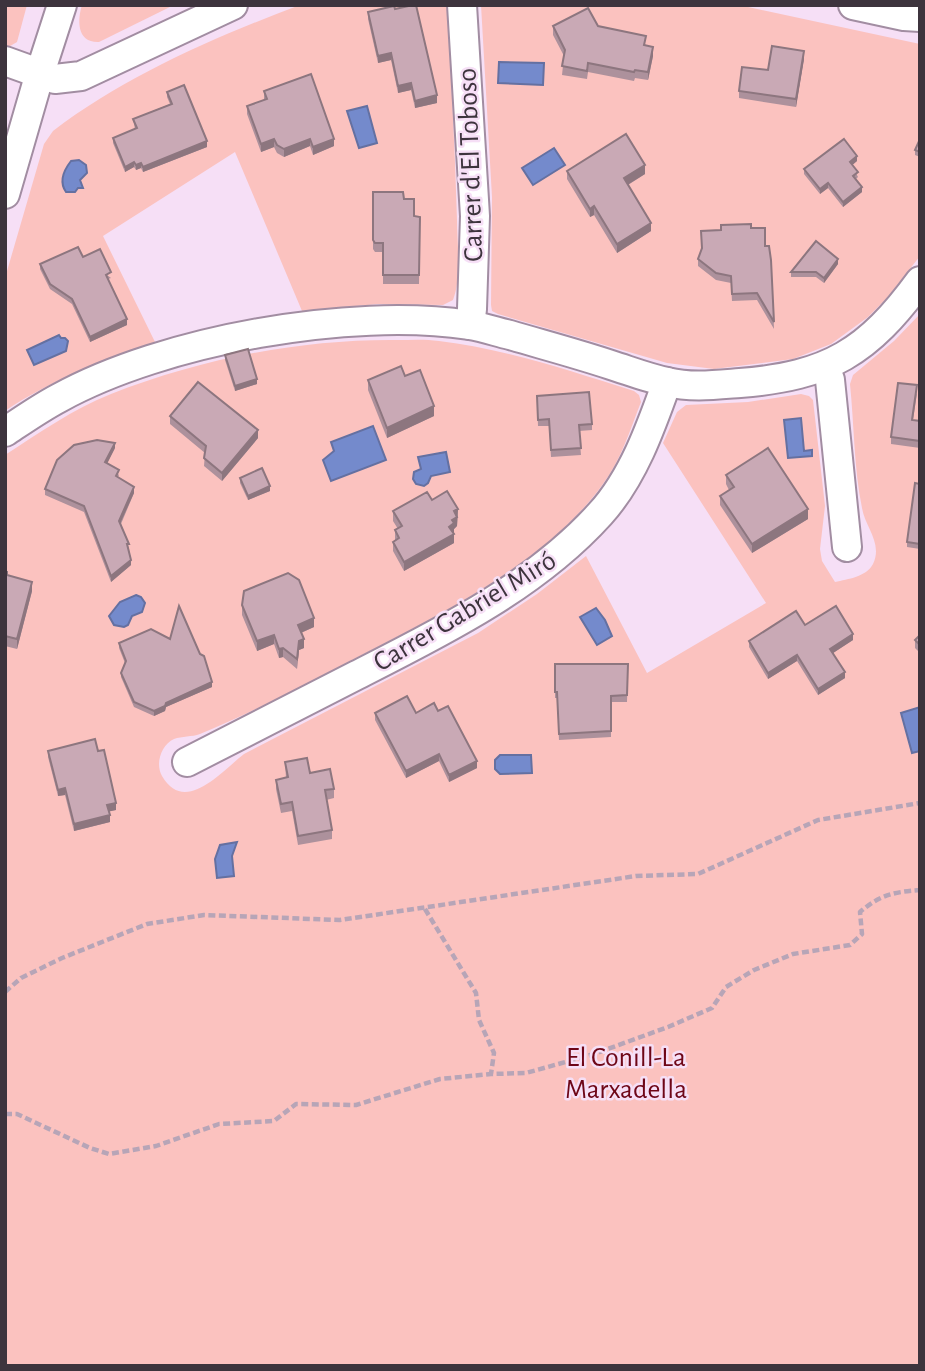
<svg xmlns="http://www.w3.org/2000/svg" width="925" height="1371" viewBox="0 0 925 1371" font-family="'Alegreya Sans',sans-serif">
<rect width="100%" height="100%" fill="#f6dff6"/>
<g fill="#fbc2bf">
<path d="M5 5H27L17 42 5 49Z"/>
<path d="M82 5H174L99 42C77 43 77 21 82 5Z"/>
<path d="M300 5H447C451 77 455 148 457 220 457 245 462 276 453 300L443 305 378 304 302 311 235 152 103 236 155 342C103 360 51 380 5 411V278L44 144 53 131C125 76 215 37 300 5Z"/>
<path d="M481 5H739L920 44V256L887 298 868 317 831 344 793 359 714 369 667 363 498 314 492 311 491 305 492 197Z"/>
<path d="M920 314V1366H5V455C39 433 73 409 111 394 200 359 300 339 397 340 411 340 425 339 439 341 506 349 570 371 634 391L639 395 641 402C630 430 621 460 603 484 548 561 445 612 362 655 309 683 256 711 200 734 192 737 182 736 174 739 161 745 155 764 162 776 185 816 223 770 244 754L478 633 537 594 586 556 647 673 766 603 663 443 677 412 686 405 748 402 801 394 809 396 813 400 825 506 820 549 822 561 835 582C848 579 866 577 873 564 883 543 865 527 862 508 854 469 854 423 850 384L853 375 894 341Z"/>
</g>
<g fill="#748acc" stroke="#6470a1" stroke-width="2">
<path d="M499 62 544 63 543 85 498 83Z"/>
<path d="M367 106 377 143 359 148 347 111Z"/>
<path d="M554 148 565 165 533 185 522 168Z"/>
<path d="M79 160 86 165 87 173 80 180 83 188H78L75 192H66C59 182 64 170 71 161Z"/>
<path d="M59 335 61 338H65L68 341 66 351 34 365 27 350Z"/>
<path d="M801 418 804 451 812 450V456L788 458 784 420Z"/>
<path d="M373 426 386 460 331 481 323 460 334 451 331 442Z"/>
<path d="M446 452 450 472 431 476 428 483 424 486 416 484 413 479 414 472 421 469 418 457Z"/>
<path d="M136 595 141 597 145 603 142 612 132 616 128 625 124 627 114 625 109 616 120 602Z"/>
<path d="M596 608 605 620 612 636 597 645 580 617Z"/>
<path d="M920 707V751L912 753 901 713Z"/>
<path d="M500 755H531L532 773 500 774 495 769V760Z"/>
<path d="M237 842 232 856 234 876 217 878 215 859 220 845Z"/>
</g>
<g fill="none" stroke-linecap="round" stroke-linejoin="round">
<g stroke="#a28da2" stroke-width="32">
<g id="street">
<path d="M462 5 475 216 472 309 470 325"/>
<path d="M853 5 904 16 920 17"/>
<path d="M5 61 55 79 81 76 233 5"/>
<path d="M5 194 40 73 62 5"/>
<path d="M825 366 830 380 847 547"/>
<path d="M5 432C23 420 40 408 59 398 164 340 351 307 469 325 483 327 497 332 510 335 544 345 578 354 611 365 630 371 648 378 667 382 691 388 715 385 740 383 829 376 868 352 920 281"/>
<path d="M187 762C244 733 300 704 357 675 442 632 535 586 600 514 633 478 651 427 667 382"/>
</g>
</g>
<g stroke="#b7a5b7" stroke-width="4.5" stroke-dasharray="7 3.5" stroke-linecap="butt">
<path d="M425 909 476 993 479 1020 494 1053 491 1074"/>
<path d="M5 992 21 978 62 958 147 924 204 915 340 920 636 876 698 874 818 820 920 803"/>
<path d="M5 1114H17L90 1148 109 1154 156 1146 219 1124 274 1121 296 1104 356 1105 440 1079 491 1074 526 1073 594 1054 668 1027 712 1008 726 987 754 970 793 954 850 945 862 934 860 912C880 895 893 892 920 890"/>
</g>
<use href="#street" stroke="#fff" stroke-width="28"/>
</g>
<g fill="#ad919c">
<path d="M395 9 437 103 415 108 411 90 398 93 391 60 378 63 368 19V12Z"/>
<path d="M553 26H598L646 45 653 56 648 80 635 78 634 81 588 72 587 79 562 75 564 56 553 35Z"/>
<path d="M804 59 796 107 739 98V91L768 70Z"/>
<path d="M264 91 334 146 313 155 310 146 284 157 277 153 274 147 261 152 247 114V106L264 100Z"/>
<path d="M167 92 207 147 143 172 141 168 136 170 134 167 125 172 113 143V138L135 129 133 119 170 104 167 97Z"/>
<path d="M920 139V157L915 155V150Z"/>
<path d="M857 161 852 165 858 177 856 179 862 192 843 207 828 188 820 194 804 174V169Z"/>
<path d="M567 171 645 174 628 185 651 231 617 253 594 215 590 217 567 179Z"/>
<path d="M373 192 404 199 414 216 420 217 419 284H383V252H375L373 249Z"/>
<path d="M751 228 765 246 771 260 774 329 757 300 732 301 731 283 716 280 698 266V259Z"/>
<path d="M83 257 111 278 108 279 127 325 90 342 72 304 50 289 40 269V264Z"/>
<path d="M838 264 824 283 816 277H791V272Z"/>
<path d="M225 355 257 384 235 391 225 360Z"/>
<path d="M405 376 434 416 387 438 368 390V380Z"/>
<path d="M917 393 913 420 920 421V448L891 444V437Z"/>
<path d="M537 396 592 424V430L579 431 581 455 551 457 549 426H538Z"/>
<path d="M170 416 258 438 222 481 204 466 205 453 170 424Z"/>
<path d="M115 448 107 463 119 475 118 477 134 493 121 524 129 549 131 565 111 582 84 512 45 495V489Z"/>
<path d="M726 475 808 519 752 553 720 505V496L729 490 726 484Z"/>
<path d="M240 478 270 491 248 500 240 483Z"/>
<path d="M920 484V549L907 547V542Z"/>
<path d="M432 500 458 509 457 526 454 529 453 533 454 543 404 571 393 551V542L395 540V530L398 529 393 521V511Z"/>
<path d="M5 572 7 576 32 591 17 649 5 646Z"/>
<path d="M242 605 314 627 301 633 304 648 299 650 297 669 283 657 279 658 274 644 257 651 242 615Z"/>
<path d="M805 625 853 640 833 653 845 678 818 695 797 661 768 679 749 647V641Z"/>
<path d="M920 635V653L915 648V640Z"/>
<path d="M119 643 212 687 166 707 165 711 154 716 134 707 121 677V673L125 663 119 648Z"/>
<path d="M555 664H628L627 702H611V737L559 740 557 698H555Z"/>
<path d="M438 711 477 768 449 782 439 761 406 778 375 720V713H416Z"/>
<path d="M48 751H98L116 810 109 811 110 822 74 831 65 795 58 796 48 757Z"/>
<path d="M285 762 310 773 334 789V798L326 800 332 830V839L298 845 292 811 281 813 276 789V780L286 778Z"/>
</g>
<g fill="#8d767f">
<path d="M653 47V56L648 80V72Z"/>
<path d="M804 51V59L796 107V99Z"/>
<path d="M391 53V60L378 63V56Z"/>
<path d="M411 83V90L398 93V86Z"/>
<path d="M437 95V103L415 108V101Z"/>
<path d="M274 139V147L261 152V144Z"/>
<path d="M310 139V146L284 157V149Z"/>
<path d="M334 139V146L313 155V147Z"/>
<path d="M207 141V147L143 172V167Z"/>
<path d="M857 156V161L850 167V162Z"/>
<path d="M134 162V167L125 172V167Z"/>
<path d="M141 163V168L136 170V165Z"/>
<path d="M645 165V174L624 187V178Z"/>
<path d="M828 183V188L820 194V189Z"/>
<path d="M862 187V192L843 207V202Z"/>
<path d="M594 206V215L590 217V209Z"/>
<path d="M651 223V231L617 253V244Z"/>
<path d="M838 259V264L824 283V278Z"/>
<path d="M127 319V325L90 342V337Z"/>
<path d="M257 379V384L235 391V386Z"/>
<path d="M434 406V416L387 438V428Z"/>
<path d="M258 430V438L222 481V473Z"/>
<path d="M115 443V448L105 468V462Z"/>
<path d="M270 486V491L248 500V496Z"/>
<path d="M134 487V493L119 526V521Z"/>
<path d="M458 509 457 526 454 529V532L449 536V527L454 511Z"/>
<path d="M808 509V519L752 553V544Z"/>
<path d="M454 534V543L404 571V562Z"/>
<path d="M131 560V565L111 582V576Z"/>
<path d="M32 582V591L17 649V639Z"/>
<path d="M314 618V627L298 634V625Z"/>
<path d="M853 634V640L830 655V649Z"/>
<path d="M274 635V644L257 651V641Z"/>
<path d="M304 639V648L299 650 297 669 299 641Z"/>
<path d="M283 648V657L279 658V649Z"/>
<path d="M797 655V661L768 679V673Z"/>
<path d="M845 672V678L818 695V689Z"/>
<path d="M212 682V687L166 707 165 711 154 716V711L166 703Z"/>
<path d="M439 754V761L406 778V771Z"/>
<path d="M477 761V768L449 782V775Z"/>
<path d="M65 788V795L58 796V790Z"/>
<path d="M116 803V810L107 812V805Z"/>
<path d="M110 815V822L74 831V824Z"/>
</g>
<g fill="#c9a9b5" stroke="#8d767f" stroke-width="2">
<path d="M413 5H416L437 95 415 101 411 83 398 86 391 53 378 56 368 12 394 6 395 9Z"/>
<path d="M588 8 598 26 646 36 644 45 653 47 648 72 635 70 634 72 588 63 587 71 562 66 565 50 553 26Z"/>
<path d="M772 46 804 51 796 99 739 91 742 67 768 70Z"/>
<path d="M311 74 334 139 313 147 310 139 284 149 277 145 274 139 261 144 247 106 267 99 264 91Z"/>
<path d="M184 85 207 141 143 167 141 163 136 165 134 162 125 167 113 138 137 128 133 119 172 104 167 92Z"/>
<path d="M626 134 645 165 624 178 651 223 617 244 594 206 590 209 567 171Z"/>
<path d="M844 139 857 156 850 162 858 172 853 176 862 187 843 202 828 183 820 189 804 169Z"/>
<path d="M920 139V152L915 150Z"/>
<path d="M373 192H403L404 199H414V216L420 217 419 275H383V243H375L373 240Z"/>
<path d="M751 224V228H765V246H769L771 260 774 322 757 293 732 294 731 276 716 273 698 259 702 248 701 231 721 230V225Z"/>
<path d="M816 241 838 259 824 278 816 272H791Z"/>
<path d="M78 247 83 257 100 249 111 272 106 275 127 319 90 337 72 299 50 284 40 264Z"/>
<path d="M248 349 257 379 235 386 225 355Z"/>
<path d="M401 366 405 376 420 370 434 406 387 428 368 380Z"/>
<path d="M198 382 258 430 222 473 204 458 206 446 170 416Z"/>
<path d="M898 383 917 385 912 420 920 421V441L891 437Z"/>
<path d="M589 392 592 424 579 425 581 448 551 450 549 419 538 420 537 396Z"/>
<path d="M97 440 115 443 105 462 119 470 116 476 134 487 119 521 129 544H127L131 560 111 576 84 506 45 489 57 460 74 445Z"/>
<path d="M768 448 808 509 752 544 720 496 734 487 726 475Z"/>
<path d="M262 468 270 486 248 496 240 478Z"/>
<path d="M915 483 920 484V544L907 542Z"/>
<path d="M447 491 458 509 454 511 457 517 452 520 454 523 449 527 454 534 404 562 393 542 399 538 395 530 402 526 393 511 427 492 432 500Z"/>
<path d="M5 572H7V575L32 582 17 639 5 636Z"/>
<path d="M288 573 299 580 314 618 298 625 304 639 299 641 297 659 283 648 279 649 274 635 257 641 242 605 244 591Z"/>
<path d="M179 606 200 654 204 656 212 682 166 703 165 706 154 711 134 702 121 673 126 661 119 643 151 629 170 639Z"/>
<path d="M836 606 853 634 830 649 845 672 818 689 797 655 768 673 749 641 796 611 805 625Z"/>
<path d="M920 635V645L915 640Z"/>
<path d="M555 664H628L627 695 611 696V731L559 734 557 692H555Z"/>
<path d="M407 696 416 713 434 703 438 711 448 706 477 761 449 775 439 754 406 771 375 713Z"/>
<path d="M95 739 98 751 104 750 116 803 107 805 110 815 74 824 65 788 58 790 48 751Z"/>
<path d="M307 758 310 773 330 769 334 789 325 790 332 830 298 836 292 802 281 804 276 780 288 777 285 762Z"/>
</g>
<g text-anchor="middle" stroke-width="5" stroke-linejoin="round" paint-order="stroke">
<g font-size="28" fill="#3d343d" stroke="#f6dff6">
<text transform="translate(469 165) rotate(-92)" y="10">Carrer d'El Toboso</text>
<text transform="translate(464 610) rotate(-31)" y="10">Carrer Gabriel Miró</text>
</g>
<g font-size="28" fill="#6e0617" stroke="#f6dff6">
<text x="626" y="1066">El Conill-La<tspan x="626" dy="32">Marxadella</tspan></text>
</g>
</g>
<rect width="925" height="1371" fill="none" stroke="#3d343d" stroke-width="14"/>
</svg>
